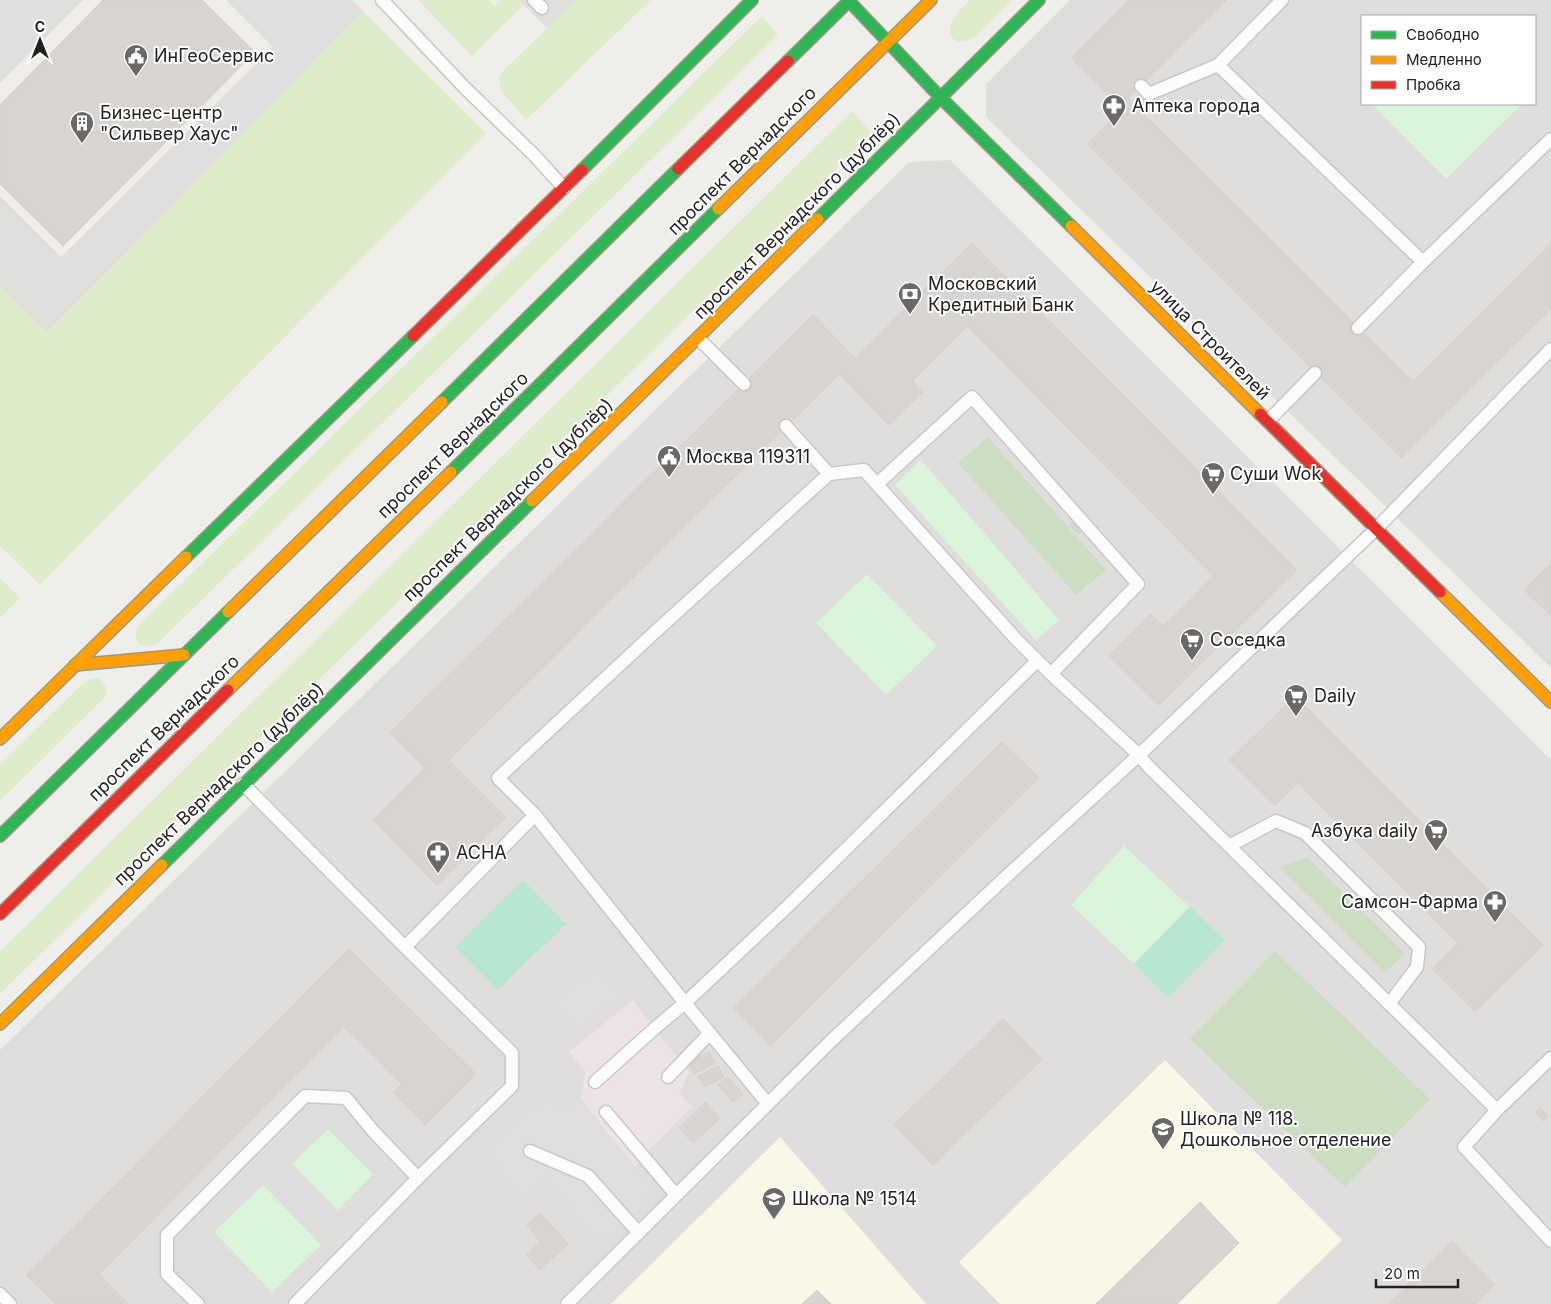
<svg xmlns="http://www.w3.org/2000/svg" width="1551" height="1304" viewBox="0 0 1551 1304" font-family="Inter,sans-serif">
<rect width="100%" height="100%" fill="#f0eeeb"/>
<g fill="#dfdedc" fill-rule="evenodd">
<path d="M1070 0H1551V668L986 117V84ZM1362 16H1535V104H1362Z"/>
<path d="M950 160 1551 760V1304H0V1050L909 162Z"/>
</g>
<path fill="#ede4e9" d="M633 1000 661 1037 681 1061 689 1073 679 1094 693 1106 643 1156 635 1168 580 1098 586 1073 569 1052Z"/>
<g fill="#f8f7e8">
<path d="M1165 1060 1342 1240 1276 1304H1000L959 1262Z"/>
<path d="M780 1137 926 1304H611Z"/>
</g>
<g fill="#ddeccb">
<path d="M418 0H489L495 6 501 0H519L524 5 472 56Z"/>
<path d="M576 0H651L526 120 500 89 499 75Z"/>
<path d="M970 0H1012L976 36 966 41 956 42 950 35C950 18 959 11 970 0Z"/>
<path d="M363 11 486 133 40 585 0 546V286L47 331Z"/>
<path d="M762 16 778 35 158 643 148 646 139 644 135 636 139 625Z"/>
<path d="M852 111 873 133 0 994V951Z"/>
<path d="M0 578 20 598 0 618Z"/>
<path d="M98 678C105 683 107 687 106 696L0 801V765L84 682 91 679Z"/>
</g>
<g fill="#cbdec1">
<path d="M988 437 1106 570 1076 595 958 463Z"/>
<path d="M1307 857 1405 954 1384 973 1280 867Z"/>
<path d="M1275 951 1430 1099 1345 1187 1190 1039Z"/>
</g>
<g fill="#daf5da">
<path d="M1372 104H1522L1446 179Z"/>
<path d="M921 460 1059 620 1036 640 895 485Z"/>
<path d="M867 574 937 646 886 695 816 623Z"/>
<path d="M1124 846 1190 907 1134 964 1071 905Z"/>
<path d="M328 1129 373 1174 338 1210 292 1164Z"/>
<path d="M263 1185 321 1245 272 1292 214 1232Z"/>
</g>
<g fill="#b7e6d2">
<path d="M523 880 566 924 497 990 455 947Z"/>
<path d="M1190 907 1225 940 1168 998 1134 964Z"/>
</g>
<g fill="#e0dfde">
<path d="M0 0H83L0 83Z"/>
<path d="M226 0H352L363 11 47 332 0 286V196L61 257 273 47Z"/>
<path d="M519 0H576L547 28Z"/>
<path d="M598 965 623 994 579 1032 554 1003Z"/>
<path d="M550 1094 564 1110 580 1098 655 1191 627 1221 601 1245 545 1179 523 1197 483 1151Z"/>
</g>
<g fill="#d7d4d2" stroke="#d3d0cc">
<path d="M103 0H202L255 52 63 246 0 184V105Z"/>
<path d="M1129 0H1227L1128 98 1413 382 1551 244V309L1401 458 1087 144 1122 109 1071 58Z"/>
<path d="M972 243 1297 570 1159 705 1109 655 1151 614 1163 626 1214 576 967 326 912 381 923 392 889 425 839 374 449 760 506 817 437 885 373 820 425 768 390 733 813 315 855 358Z"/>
<path d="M1075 521 1083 530 1078 534 1070 525Z"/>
<path d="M1551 563V616L1524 590Z"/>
<path d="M1295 696 1543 945 1475 1012 1432 969 1458 943 1298 783 1275 805 1230 760Z"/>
<path d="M1002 742 1039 778 770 1046 733 1008Z"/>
<path d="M349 949 476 1074 425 1125 393 1093 402 1084 344 1027 99 1274 129 1304H56L26 1275Z"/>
<path d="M1003 1019 1042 1059 933 1165 894 1125Z"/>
<path d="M709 1052 715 1063 694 1074 688 1062Z"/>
<path d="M718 1066 724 1077 704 1087 698 1076Z"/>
<path d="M728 1077 743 1094 733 1102 718 1085Z"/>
<path d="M705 1102 720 1118 693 1143 679 1128Z"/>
<path d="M1540 1108 1548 1117 1543 1121 1535 1112Z"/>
<path d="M1200 1202 1239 1243 1177 1304H1096Z"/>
<path d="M540 1213 568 1244 540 1270 526 1255 540 1241 527 1225Z"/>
<path d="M1452 1241 1495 1285 1476 1304H1388Z"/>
<path d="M817 1290 831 1304H802Z"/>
</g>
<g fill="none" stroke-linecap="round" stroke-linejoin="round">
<g stroke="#c9c8c7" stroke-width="15">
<g id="lane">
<path d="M382 0 464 87 534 155 564 188"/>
<path d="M534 0 542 8"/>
<path d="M1282 0 1218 65 1423 262 1551 139"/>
<path d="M1141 86 1149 94 1218 65"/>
<path d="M1358 328 1423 262"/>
<path d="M698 338 744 384"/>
<path d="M1268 421 1315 373"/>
<path d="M786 426 829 474 864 470 1015 638 1051 674 1139 755 1148 766 1497 1110"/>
<path d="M877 484 972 397 1138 584 1051 674"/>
<path d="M243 784 405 947 535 815 498 778 655 632 829 474"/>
<path d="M535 815 685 1003 655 1028 595 1082"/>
<path d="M1229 846 1276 821 1305 833 1419 947 1417 967 1389 1004"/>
<path d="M1551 1058 1497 1110 1464 1147 1551 1241"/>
<path d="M668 1077 710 1033"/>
<path d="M768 1104 685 1003 786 908 1037 661"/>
<path d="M606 1112 676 1195"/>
<path d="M530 1151 588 1176 638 1232"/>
<path d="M0 1294 10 1304"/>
<path d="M198 1304 167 1274V1235L305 1096 346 1098 373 1131 418 1178"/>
<path d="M295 1304 418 1178 512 1086V1053L405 947"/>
<path d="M567 1304 832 1040 1009 874 1139 755 1332 571 1376 529 1551 349"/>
</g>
</g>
<g stroke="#999a82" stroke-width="14">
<g id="fast">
<path d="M848 0 941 98 1071 226"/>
<path d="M788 61 850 0"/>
<path d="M582 170 752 0"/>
<path d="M818 219 1039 0"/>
<path d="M442 402 678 169"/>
<path d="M451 472 718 209"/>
<path d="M186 557 413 336"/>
<path d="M0 836 228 612"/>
<path d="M162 865 532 501"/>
</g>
</g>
<g stroke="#999a82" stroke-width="14">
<g id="slow">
<path d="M718 209 931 0"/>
<path d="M1071 226 1260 414"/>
<path d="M532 501 818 219"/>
<path d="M1440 592 1551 702"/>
<path d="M228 612 442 402"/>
<path d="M75 665 184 655"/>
<path d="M228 690 451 472"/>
<path d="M0 739 186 557"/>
<path d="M0 1024 162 865"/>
</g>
</g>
<g stroke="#999a82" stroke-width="14">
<g id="jam">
<path d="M678 169 788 61"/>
<path d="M413 336 582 170"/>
<path d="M1260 414 1440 592"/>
<path d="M0 914 228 690"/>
</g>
</g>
<use href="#lane" stroke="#fdfcfc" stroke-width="12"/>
<use href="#fast" stroke="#30b455" stroke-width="11"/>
<use href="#slow" stroke="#ff9f0a" stroke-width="11"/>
<use href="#jam" stroke="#e5322d" stroke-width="11"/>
</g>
<defs>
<g id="civic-pin" transform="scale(1.25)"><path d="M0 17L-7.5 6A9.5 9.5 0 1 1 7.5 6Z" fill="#6a6968" stroke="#fff"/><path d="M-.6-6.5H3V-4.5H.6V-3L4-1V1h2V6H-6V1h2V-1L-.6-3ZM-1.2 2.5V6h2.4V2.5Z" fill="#fff"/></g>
<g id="pharmacy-pin" transform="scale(1.25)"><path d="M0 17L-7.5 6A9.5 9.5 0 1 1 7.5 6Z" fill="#6a6968" stroke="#fff"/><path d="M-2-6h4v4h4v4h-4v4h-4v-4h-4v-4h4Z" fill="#fff"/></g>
<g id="building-pin" transform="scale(1.25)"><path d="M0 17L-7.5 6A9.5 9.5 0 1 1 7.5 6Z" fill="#6a6968" stroke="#fff"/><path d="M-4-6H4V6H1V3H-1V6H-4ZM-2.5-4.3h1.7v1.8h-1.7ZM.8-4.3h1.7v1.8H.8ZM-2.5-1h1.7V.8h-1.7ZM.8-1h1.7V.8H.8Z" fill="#fff"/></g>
<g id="bank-pin" transform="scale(1.25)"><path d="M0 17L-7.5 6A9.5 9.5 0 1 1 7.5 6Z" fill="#6a6968" stroke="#fff"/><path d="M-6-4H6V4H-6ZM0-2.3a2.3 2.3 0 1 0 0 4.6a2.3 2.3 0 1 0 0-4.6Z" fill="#fff"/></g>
<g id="supermarket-pin" transform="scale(1.25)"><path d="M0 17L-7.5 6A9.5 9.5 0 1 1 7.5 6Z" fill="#6a6968" stroke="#fff"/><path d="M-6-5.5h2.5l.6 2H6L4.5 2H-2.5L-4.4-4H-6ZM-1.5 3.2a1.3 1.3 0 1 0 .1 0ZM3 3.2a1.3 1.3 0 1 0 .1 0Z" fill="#fff"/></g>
<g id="school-pin" transform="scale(1.25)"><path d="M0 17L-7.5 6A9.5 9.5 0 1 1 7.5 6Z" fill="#6a6968" stroke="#fff"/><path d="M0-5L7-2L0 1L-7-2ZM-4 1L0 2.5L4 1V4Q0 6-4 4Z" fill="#fff"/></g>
</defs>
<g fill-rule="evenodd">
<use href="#civic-pin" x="136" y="56"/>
<use href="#pharmacy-pin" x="1114" y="106"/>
<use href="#building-pin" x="82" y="123"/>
<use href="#bank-pin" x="910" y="294"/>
<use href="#civic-pin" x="669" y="457"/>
<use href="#supermarket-pin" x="1213" y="474"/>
<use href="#supermarket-pin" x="1192" y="640"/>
<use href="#supermarket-pin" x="1296" y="696"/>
<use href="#supermarket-pin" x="1436" y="831"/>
<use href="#pharmacy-pin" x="438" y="853"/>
<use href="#pharmacy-pin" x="1495" y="902"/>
<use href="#school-pin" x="1163" y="1129"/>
<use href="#school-pin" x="774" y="1199"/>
</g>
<g text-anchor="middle" stroke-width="4" stroke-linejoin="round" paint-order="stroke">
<g font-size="18" fill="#222" stroke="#fff" text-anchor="start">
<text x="154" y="62">ИнГеоСервис</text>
<text x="1132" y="112">Аптека города</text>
<text x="100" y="119">Бизнес-центр<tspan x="100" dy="21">"Сильвер Хаус"</tspan></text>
<text x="928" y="290">Московский<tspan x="928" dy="21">Кредитный Банк</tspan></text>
<text x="686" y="463">Москва 119311</text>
<text x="1230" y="480">Суши Wok</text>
<text x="1210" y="646">Соседка</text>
<text x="1314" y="702">Daily</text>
<text x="1418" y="837" text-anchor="end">Азбука daily</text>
<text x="456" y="859">ACHA</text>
<text x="1478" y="908" text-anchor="end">Самсон-Фарма</text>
<text x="1180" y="1125">Школа № 118.<tspan x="1180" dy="21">Дошкольное отделение</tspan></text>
<text x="792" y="1205">Школа № 1514</text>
</g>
<g font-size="18" fill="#222" stroke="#fff">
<text transform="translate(742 161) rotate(-45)" y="6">проспект Вернадского</text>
<text transform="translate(797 216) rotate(-45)" y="6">проспект Вернадского (дублёр)</text>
<text transform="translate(1210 340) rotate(45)" y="6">улица Строителей</text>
<text transform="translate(453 445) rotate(-44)" y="6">проспект Вернадского</text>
<text transform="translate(508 500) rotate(-44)" y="6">проспект Вернадского (дублёр)</text>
<text transform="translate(164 728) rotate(-44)" y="6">проспект Вернадского</text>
<text transform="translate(219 784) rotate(-44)" y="6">проспект Вернадского (дублёр)</text>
</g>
</g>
<rect x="1361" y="15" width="175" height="90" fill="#ffffff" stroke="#a7a7a7"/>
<rect x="1371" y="31" width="25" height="8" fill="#30b455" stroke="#a7a7a7"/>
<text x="1406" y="40" font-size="15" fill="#222222">Свободно</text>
<rect x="1371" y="56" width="25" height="8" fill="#ff9f0a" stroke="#a7a7a7"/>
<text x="1406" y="65" font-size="15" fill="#222222">Медленно</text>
<rect x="1371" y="81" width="25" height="8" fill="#e5322d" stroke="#a7a7a7"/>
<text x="1406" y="90" font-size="15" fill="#222222">Пробка</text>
<g transform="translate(40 40)" stroke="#ffffff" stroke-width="4" paint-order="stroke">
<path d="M0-4L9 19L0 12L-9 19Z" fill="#222222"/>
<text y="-8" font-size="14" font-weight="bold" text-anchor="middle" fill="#222222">С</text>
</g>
<path d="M1376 1279v8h82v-8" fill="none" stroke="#222222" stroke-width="2.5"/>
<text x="1384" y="1279" font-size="15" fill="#222222" stroke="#ffffff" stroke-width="4" paint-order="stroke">20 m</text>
</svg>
